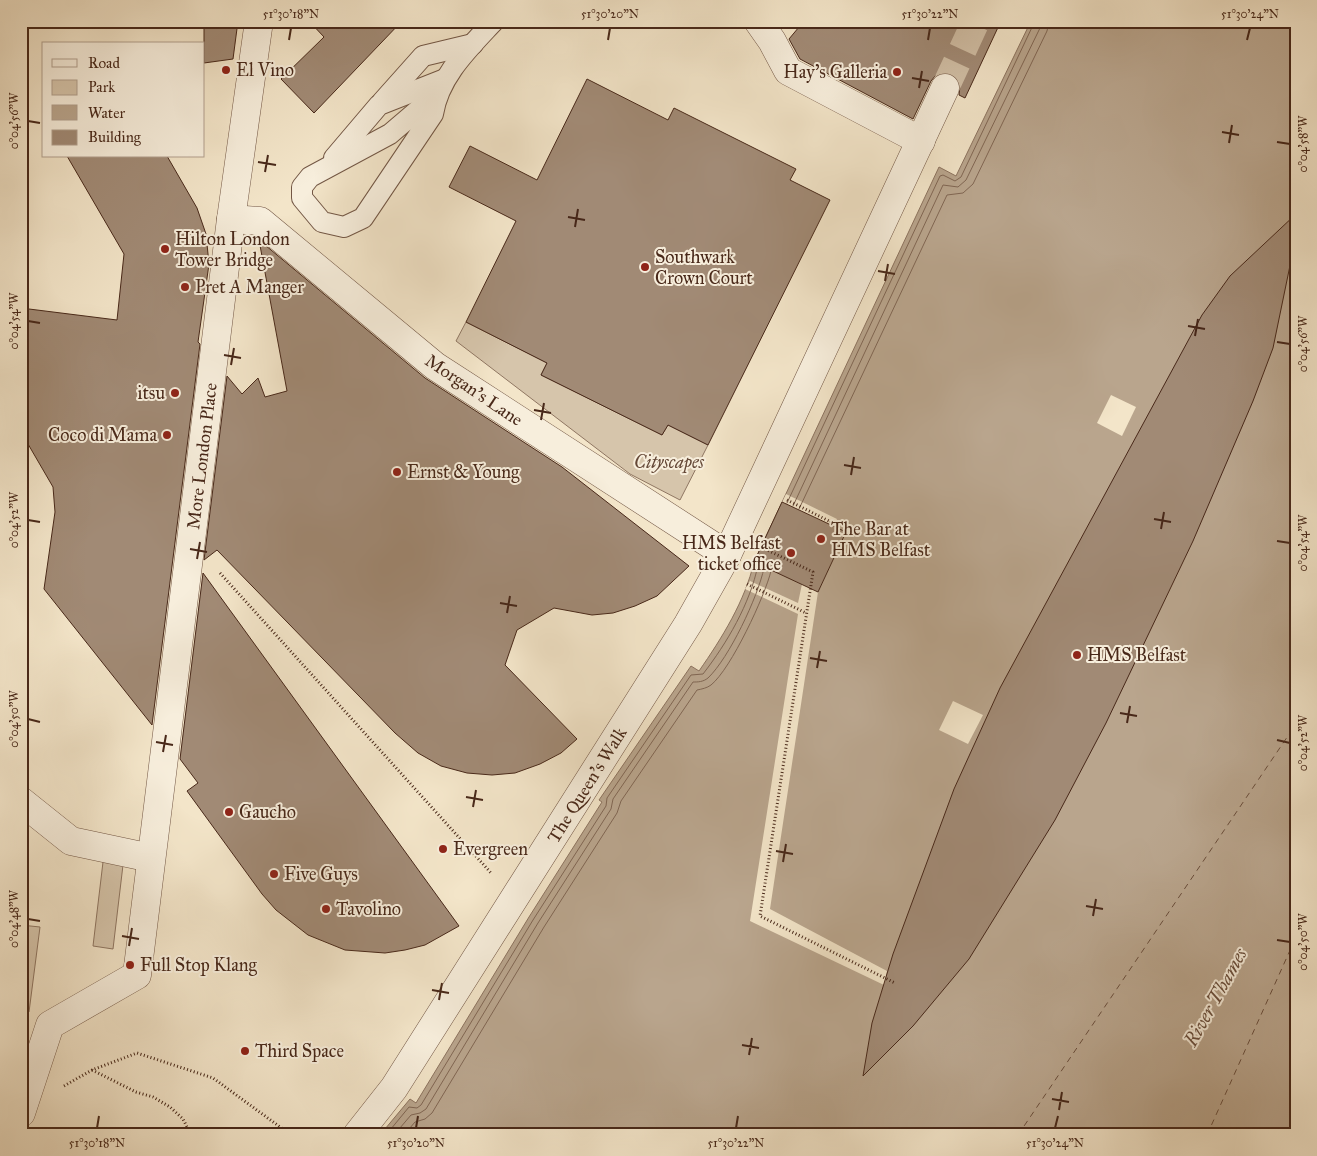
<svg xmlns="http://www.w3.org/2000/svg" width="1317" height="1156" viewBox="0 0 1317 1156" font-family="'IM FELL Great Primer',serif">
<rect width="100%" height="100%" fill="#f3e5c9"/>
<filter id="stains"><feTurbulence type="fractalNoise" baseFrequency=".004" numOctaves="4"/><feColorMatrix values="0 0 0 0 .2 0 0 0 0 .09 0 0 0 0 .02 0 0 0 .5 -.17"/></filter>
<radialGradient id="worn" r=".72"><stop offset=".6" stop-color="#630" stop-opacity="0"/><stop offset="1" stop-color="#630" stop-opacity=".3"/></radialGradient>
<g fill="#d6c5ab" stroke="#8f7662">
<path d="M466 322 547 363 541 375 662 435 668 425 708 445 680 500 630 474 456 341Z"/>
<path d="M103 862 123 865 113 949 93 946Z"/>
<path d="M21 925 40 927 29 1012 21 1011Z"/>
</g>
<path fill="#b9a58d" stroke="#8c735f" d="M1031 21H1296V1135H380L410 1099 416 1103 529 917 602 802 599 800 691 666 699 671C722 638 745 601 754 562L939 167 956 176Z"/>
<g fill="#f3e5c9">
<path d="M1111 395 1136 407 1122 436 1097 423Z"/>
<path d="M786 494 837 519 834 527 846 532 818 592 770 909 887 971 884 985 750 921 798 614 745 589 750 581 798 603 802 584 754 562Z"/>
<path d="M953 701 983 715 968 744 939 730Z"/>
</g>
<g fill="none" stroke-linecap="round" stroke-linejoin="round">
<g stroke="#806653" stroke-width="1">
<path d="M787 503 940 176 943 175 955 181 961 177 1035 21"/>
<path d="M793 506 943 185 958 187 966 180 1040 28 1041 21"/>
<path d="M799 509 947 195 963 193 973 184 1047 31 1049 21"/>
<path d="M386 1135 409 1107 417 1108 421 1105 533 920 606 806 607 798 691 675 703 674C727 643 750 604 758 565"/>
<path d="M394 1135 411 1115 420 1113 426 1109 538 923 611 809 613 799 693 682C698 682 703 682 708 678 729 658 758 597 764 568"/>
<path d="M404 1135 415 1122 425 1119 432 1113 544 927 617 813 621 801 697 690C702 689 707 688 711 685 731 669 765 596 771 571"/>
</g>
<g stroke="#6a4e3c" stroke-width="1" stroke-dasharray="6 5" stroke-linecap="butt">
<path d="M1018 1135 1296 724"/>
<path d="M1207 1135 1296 937"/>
</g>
</g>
<g fill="#a18a75" stroke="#482819">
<path d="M204 21H238L233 59 204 63Z"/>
<path d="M309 21H402L314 113 281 79 324 37Z"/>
<path d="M804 21H1001L965 98 959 95 960 86 957 79 952 74 944 72 936 75 931 81 913 119 800 59 789 39Z"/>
<path d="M587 79 668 120 674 108 796 169 790 180 830 200 708 445 668 425 662 435 541 375 547 363 466 322 516 221 449 187 470 146 537 180Z"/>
<path d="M67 156H167L197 208 206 234 209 264 198 342 200 344 152 725 44 589 55 512 53 487 28 444 21 440V308L117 320 124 254Z"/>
<path d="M1296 214 1293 251 1273 348 1253 401 1193 541 1106 723 1055 820 969 959 913 1026 863 1076 872 1023 893 954 954 789 1000 688 1202 315 1230 276Z"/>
<path d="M259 240 425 378 562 467 689 566 657 596 635 606 613 613 592 615 554 608 517 630 505 665 577 739 561 753 540 764 515 773 492 775 467 773 441 766 418 753 395 733 217 550 204 560 227 376 242 394 258 378 265 397 287 391Z"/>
<path d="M782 502 846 532 818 592 754 562Z"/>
<path d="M203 573 459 926 425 945 405 950 385 953 345 950 308 935 276 910 262 894 187 791 198 783 180 759Z"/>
</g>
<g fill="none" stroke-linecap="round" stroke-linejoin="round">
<path stroke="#d1bfa6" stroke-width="28" stroke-dasharray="28 14" stroke-linecap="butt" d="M945 88 976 21"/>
<g stroke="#735745" stroke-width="22">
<g id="lane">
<path d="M435 100 424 105 390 134 310 177 302 187V198L322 222 344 227 363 218 433 114C439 76 469 48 494 21"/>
<path d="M382 102 423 56 473 44"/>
<path d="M334 158 379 105 445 79"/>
</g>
</g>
<g stroke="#735745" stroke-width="29">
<g id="street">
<path d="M758 21 772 41 788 71 921 141"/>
<path d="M231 219 260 221 435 366 727 555"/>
<path d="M21 801 71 841 151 858"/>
<path d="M21 1113 50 1025 137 975 231 219 259 21"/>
<path d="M357 1135 394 1088 688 624 727 555 945 88"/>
</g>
</g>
<g stroke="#482819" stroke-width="3" stroke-dasharray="1 2.5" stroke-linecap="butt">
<path d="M787 500 831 522 830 525"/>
<path d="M765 549 813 572 760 916 895 983"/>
<path d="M220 573 492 874"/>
<path d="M747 584 806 613"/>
<path d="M92 1070 136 1092 153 1097 170 1107 183 1119 191 1135"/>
<path d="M64 1086 92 1070 137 1053 213 1078 291 1135"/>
</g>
<use href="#lane" stroke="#f7eedc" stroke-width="20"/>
<use href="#street" stroke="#f7eedc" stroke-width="28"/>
</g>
<path fill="none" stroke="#482819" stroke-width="2" d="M289 40 291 28M608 40 610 28M928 40 930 28M1247 40 1250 28M912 78 929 81M919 88 922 71M28 121 40 123M1222 132 1239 135M1277 142 1290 144M1229 143 1232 125M258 162 276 165M265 172 268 155M568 217 585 220M575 227 578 209M878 271 895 274M885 281 888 264M28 321 40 323M1188 326 1205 329M1195 336 1198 319M1277 342 1290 344M224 355 241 358M231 365 234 348M534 410 551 413M541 420 544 403M844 465 861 468M851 475 854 457M1154 519 1171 522M28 520 40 522M1161 529 1164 512M1277 541 1290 543M190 549 207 552M197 559 200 542M500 603 517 606M507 613 510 596M810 658 827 661M817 668 820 651M1120 713 1137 716M28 719 40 722M1127 723 1130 706M1277 740 1290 743M156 742 173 745M163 752 166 735M466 797 483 800M473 807 476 790M776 851 793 854M783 862 786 844M1086 906 1103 909M1093 916 1096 899M28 919 40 921M122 936 139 939M1277 940 1290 942M129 946 132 928M432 990 449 993M439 1000 442 983M742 1045 759 1048M749 1055 752 1038M1052 1099 1069 1102M1059 1110 1062 1092M97 1128 99 1116M416 1128 418 1116M736 1128 738 1116M1055 1128 1058 1116"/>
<g fill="#8f2418" stroke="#f7eedc" stroke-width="2">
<circle cx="226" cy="70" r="5"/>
<circle cx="897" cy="72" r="5"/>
<circle cx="165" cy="249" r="5"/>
<circle cx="645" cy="267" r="5"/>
<circle cx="185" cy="287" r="5"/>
<circle cx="175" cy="393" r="5"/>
<circle cx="167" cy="435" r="5"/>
<circle cx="397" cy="472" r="5"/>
<circle cx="821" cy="539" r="5"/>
<circle cx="791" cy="553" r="5"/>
<circle cx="1077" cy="655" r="5"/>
<circle cx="229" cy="812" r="5"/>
<circle cx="443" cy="849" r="5"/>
<circle cx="274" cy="874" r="5"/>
<circle cx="326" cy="909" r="5"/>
<circle cx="130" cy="965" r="5"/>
<circle cx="245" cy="1051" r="5"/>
</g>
<g text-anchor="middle" stroke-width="4" stroke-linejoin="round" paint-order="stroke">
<g font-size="18" fill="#482819" stroke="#f7eedc" text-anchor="start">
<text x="236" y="76">El Vino</text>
<text x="887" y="78" text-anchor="end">Hay's Galleria</text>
<text x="175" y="245">Hilton London<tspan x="175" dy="21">Tower Bridge</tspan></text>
<text x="655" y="263">Southwark<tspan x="655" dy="21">Crown Court</tspan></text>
<text x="195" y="293">Pret A Manger</text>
<text x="165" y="399" text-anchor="end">itsu</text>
<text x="157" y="441" text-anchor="end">Coco di Mama</text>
<text x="407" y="478">Ernst &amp; Young</text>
<text x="831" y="535">The Bar at<tspan x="831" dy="21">HMS Belfast</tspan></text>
<text x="781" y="549" text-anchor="end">HMS Belfast<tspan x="781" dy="21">ticket office</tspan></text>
<text x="1087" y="661">HMS Belfast</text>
<text x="239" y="818">Gaucho</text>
<text x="453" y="855">Evergreen</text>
<text x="284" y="880">Five Guys</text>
<text x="336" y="915">Tavolino</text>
<text x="140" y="971">Full Stop Klang</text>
<text x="255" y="1057">Third Space</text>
</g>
<g font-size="18" fill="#482819" stroke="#f7eedc">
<text transform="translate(474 390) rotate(34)" y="6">Morgan's Lane</text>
<text transform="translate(202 456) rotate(-83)" y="6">More London Place</text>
<text transform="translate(587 785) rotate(-58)" y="6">The Queen's Walk</text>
</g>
<g font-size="18" font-style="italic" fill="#644736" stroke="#f7eedc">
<text x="669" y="468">Cityscapes</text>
</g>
<g font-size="19" font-style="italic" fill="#6a4e3c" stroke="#f7eedc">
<text transform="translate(1215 997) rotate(-61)" y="7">River Thames</text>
</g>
</g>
<rect width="1317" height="1156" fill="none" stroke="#f3e5c9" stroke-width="55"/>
<rect x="42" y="42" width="162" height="115" fill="#f7eedc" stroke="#b19f8e"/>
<rect x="52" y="59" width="25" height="8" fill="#f7eedc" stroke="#b19f8e"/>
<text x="88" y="68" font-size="15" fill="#482819">Road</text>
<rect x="52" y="80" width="25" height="15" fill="#d6c5ab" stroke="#b19f8e"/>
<text x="88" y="92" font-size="15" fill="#482819">Park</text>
<rect x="52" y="105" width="25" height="15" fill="#b9a58d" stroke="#b19f8e"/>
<text x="88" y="118" font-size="15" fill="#482819">Water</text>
<rect x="52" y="130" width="25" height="15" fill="#a18a75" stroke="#b19f8e"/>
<text x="88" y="142" font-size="15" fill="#482819">Building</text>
<rect x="28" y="28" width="1262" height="1100" fill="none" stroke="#482819" stroke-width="2"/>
<g font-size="12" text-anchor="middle" fill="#482819">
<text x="291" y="18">51°30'18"N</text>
<text x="610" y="18">51°30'20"N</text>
<text x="930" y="18">51°30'22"N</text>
<text x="1250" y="18">51°30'24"N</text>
<text transform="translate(14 121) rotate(-90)" y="4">0°04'56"W</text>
<text transform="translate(1303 144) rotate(-90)" y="4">0°04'58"W</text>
<text transform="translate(14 321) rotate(-90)" y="4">0°04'54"W</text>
<text transform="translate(1303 344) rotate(-90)" y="4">0°04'56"W</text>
<text transform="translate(14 520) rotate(-90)" y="4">0°04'52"W</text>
<text transform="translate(1303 543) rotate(-90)" y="4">0°04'54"W</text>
<text transform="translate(14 719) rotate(-90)" y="4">0°04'50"W</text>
<text transform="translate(1303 743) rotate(-90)" y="4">0°04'52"W</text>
<text transform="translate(14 919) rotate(-90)" y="4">0°04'48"W</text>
<text transform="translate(1303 942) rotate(-90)" y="4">0°04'50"W</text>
<text x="97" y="1147">51°30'18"N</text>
<text x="416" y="1147">51°30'20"N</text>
<text x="736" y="1147">51°30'22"N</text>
<text x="1055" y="1147">51°30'24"N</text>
</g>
<rect width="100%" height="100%" filter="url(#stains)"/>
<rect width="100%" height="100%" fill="url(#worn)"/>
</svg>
